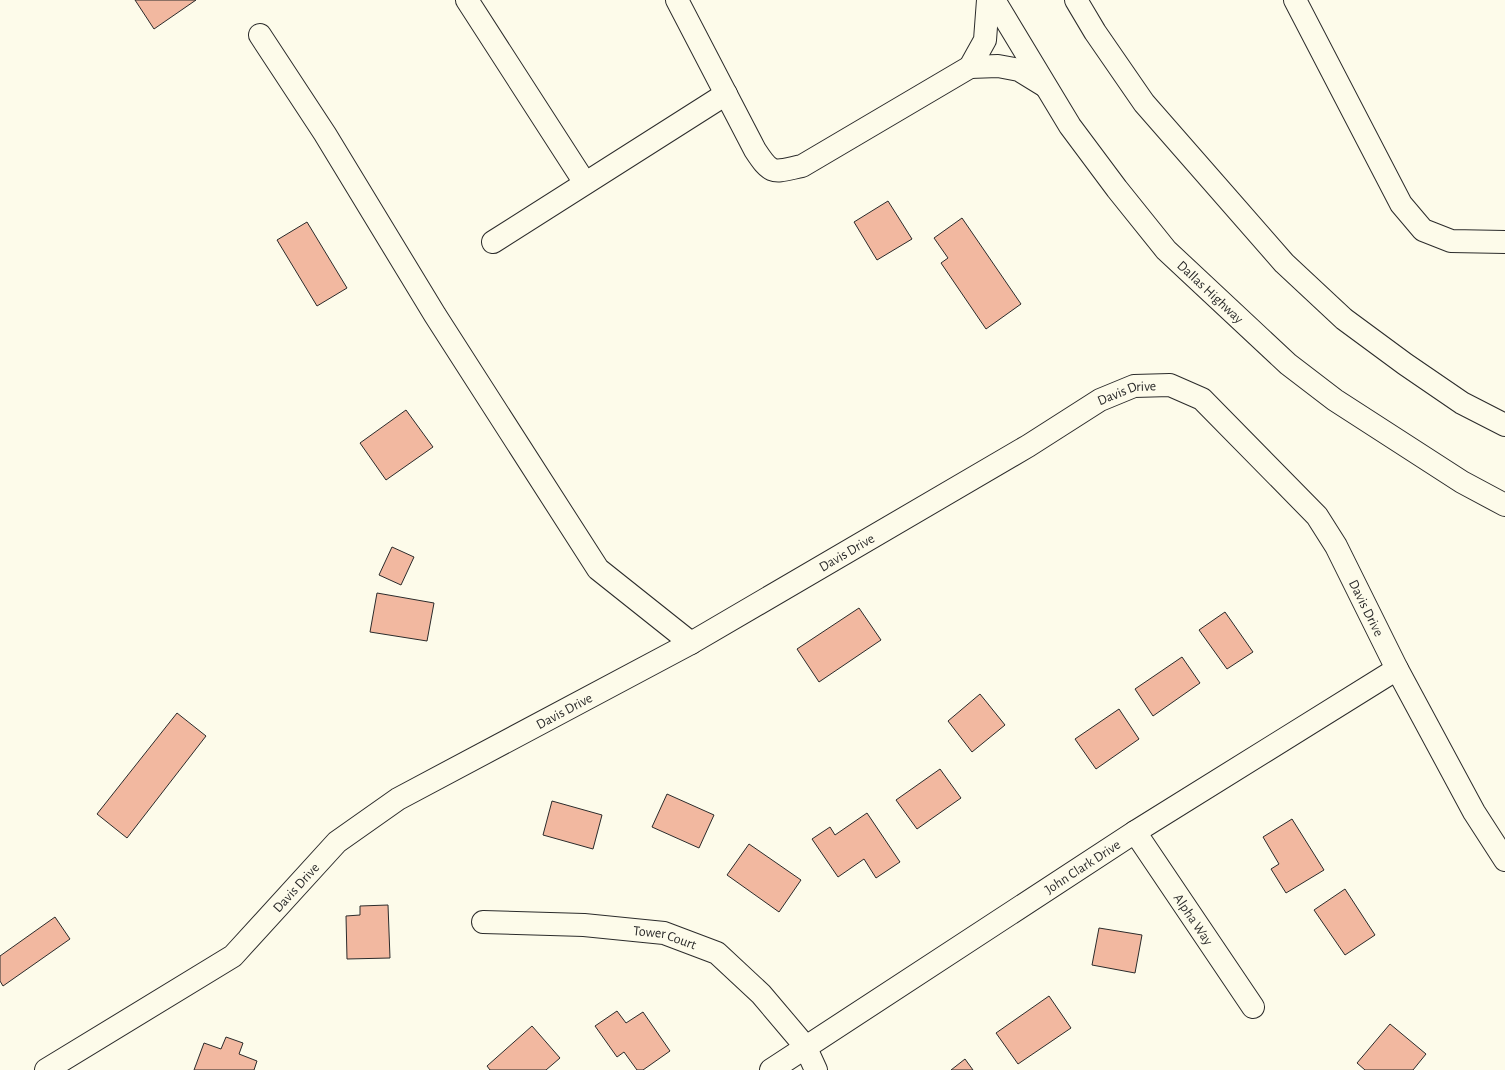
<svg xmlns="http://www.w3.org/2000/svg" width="1505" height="1070" viewBox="0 0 1505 1070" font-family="'Alegreya Sans',sans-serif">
<rect width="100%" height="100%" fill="#fdfbea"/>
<g fill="#f2b8a0" stroke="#2b2b2b">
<path d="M135 0H196L154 29Z"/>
<path d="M888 201 912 239 877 260 854 222Z"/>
<path d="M962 218 1021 304 986 329 941 263 948 258 934 238Z"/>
<path d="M307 222 347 288 317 306 277 240Z"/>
<path d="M406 410 433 447 386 480 360 443Z"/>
<path d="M392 547 414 557 401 585 379 575Z"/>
<path d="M377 593 434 603 427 641 370 632Z"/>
<path d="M859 608 881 640 819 682 797 649Z"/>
<path d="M1225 612 1253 652 1227 669 1199 630Z"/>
<path d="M1182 657 1200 683 1153 716 1135 689Z"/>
<path d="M980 694 1005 725 972 752 948 721Z"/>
<path d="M1119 709 1139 739 1096 769 1075 739Z"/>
<path d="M177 713 206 736 127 838 97 814Z"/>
<path d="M940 769 961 798 917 829 896 800Z"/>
<path d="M667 794 714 815 699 848 652 827Z"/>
<path d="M552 801 602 815 593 849 543 835Z"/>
<path d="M867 813 900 862 876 878 864 859 838 877 812 839 830 827 835 835Z"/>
<path d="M1292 819 1324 870 1286 893 1271 869 1279 864 1263 837Z"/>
<path d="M749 844 801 880 779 912 727 875Z"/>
<path d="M1345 889 1375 935 1345 955 1314 910Z"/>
<path d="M388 905 390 958 347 959 346 916 360 915V906Z"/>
<path d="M55 917 70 939 3 986 0 981V956Z"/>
<path d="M1099 928 1142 935 1135 973 1092 965Z"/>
<path d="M1049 996 1071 1028 1018 1064 996 1033Z"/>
<path d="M617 1011 626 1023 643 1012 670 1051 643 1070H637L624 1052 617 1057 595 1026Z"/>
<path d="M1390 1024 1426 1054 1413 1070H1365L1357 1063Z"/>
<path d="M532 1026 560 1058 546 1070H490L487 1066Z"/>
<path d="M226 1037 243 1043 239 1054 257 1061 254 1070H194L204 1043 221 1049Z"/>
<path d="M965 1059 973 1070H951Z"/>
</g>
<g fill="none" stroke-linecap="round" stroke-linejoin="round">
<g stroke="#2b2b2b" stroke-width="24">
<g id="minor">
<path d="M467 0 585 183"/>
<path d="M677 0 755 150C772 176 773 172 802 166L970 67 985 40 988 0"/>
<path d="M1295 0 1401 204 1423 230 1451 241 1505 242"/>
<path d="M260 35 325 134 435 315 598 569 691 643"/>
<path d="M970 67 998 66 1019 70 1045 86"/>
<path d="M493 242 726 94"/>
<path id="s1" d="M1135 832 1253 1007"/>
<path id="s2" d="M483 922 584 925 664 933 717 953 761 994 805 1046 816 1070"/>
<path id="s3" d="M46 1070 233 956 337 842 398 799 691 643 1028 446 1100 400 1134 386 1170 385 1202 399 1317 516 1336 546 1397 669 1474 812 1505 860"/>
<path id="s4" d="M771 1070 1135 832 1397 669"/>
</g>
</g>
<g stroke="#2b2b2b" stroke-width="24">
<g id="major">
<path id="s5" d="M994 0 1070 126 1117 189 1166 250 1288 364 1335 400 1462 482 1505 505"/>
<path d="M1076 0 1095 32 1144 103 1284 263 1344 319 1405 364 1462 403 1505 425"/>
</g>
</g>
<use href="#minor" stroke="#fdfbea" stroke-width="22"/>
<use href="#major" stroke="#fdfbea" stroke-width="22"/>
</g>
<g text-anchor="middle" stroke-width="3" stroke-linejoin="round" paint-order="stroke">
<g font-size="14" fill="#2b2b2b" stroke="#fdfbea">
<text dy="5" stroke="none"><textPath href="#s5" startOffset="365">Dallas Highway</textPath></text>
<text dy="5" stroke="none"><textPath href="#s3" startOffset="1284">Davis Drive</textPath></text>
<text dy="5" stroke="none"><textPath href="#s3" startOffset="960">Davis Drive</textPath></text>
<text dy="5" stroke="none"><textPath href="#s3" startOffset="1632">Davis Drive</textPath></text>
<text dy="5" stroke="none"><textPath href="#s3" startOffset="636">Davis Drive</textPath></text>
<text dy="5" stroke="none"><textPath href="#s4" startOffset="372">John Clark Drive</textPath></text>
<text dy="5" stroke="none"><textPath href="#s3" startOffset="312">Davis Drive</textPath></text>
<text dy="5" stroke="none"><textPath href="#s1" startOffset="105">Alpha Way</textPath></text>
<text dy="5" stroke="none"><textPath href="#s2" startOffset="183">Tower Court</textPath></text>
</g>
</g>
</svg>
